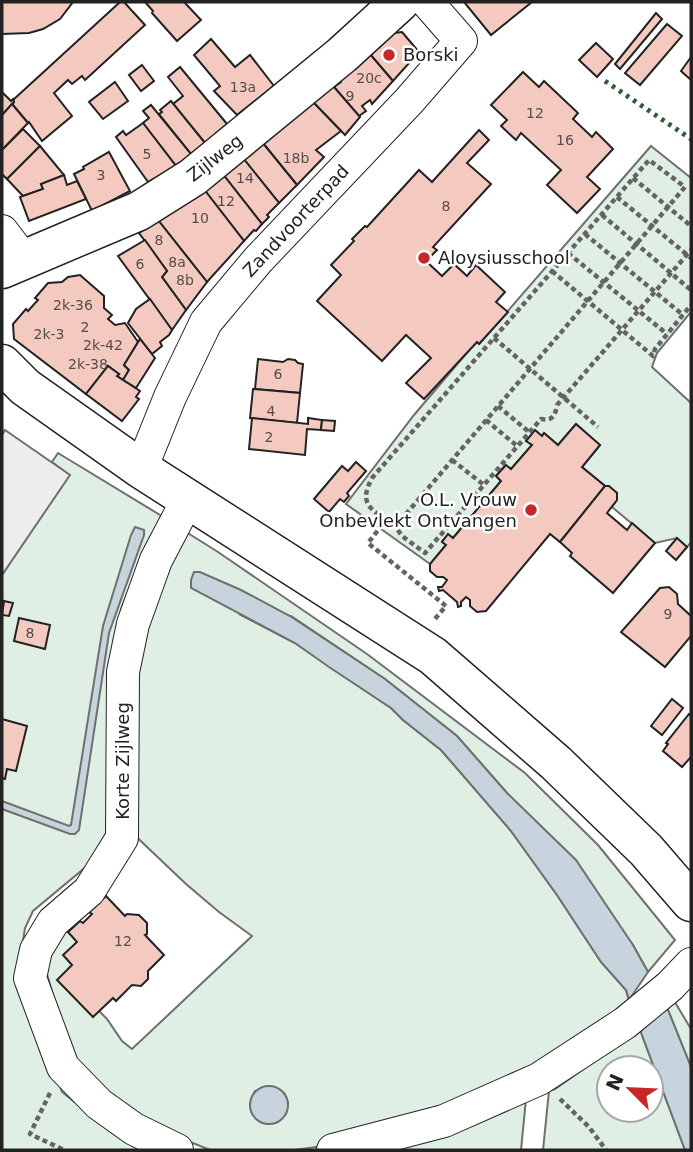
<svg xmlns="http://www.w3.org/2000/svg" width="693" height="1152" viewBox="0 0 693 1152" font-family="'DejaVu Sans',sans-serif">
<rect width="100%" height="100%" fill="#fff"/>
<g fill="#e0efe3" stroke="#6f6f6f" stroke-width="2" fill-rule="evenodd">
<path d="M651 146 691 178V312L657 353 652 367 691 403V542L687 547 677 538 655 543 612 507 617 500V493L605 486 582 467 600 445 576 424 558 445 544 433 542 436 527 440 532 445 511 469 505 465 496 476 501 481 453 538 448 535 442 541 446 545 430 564 346 504 414 415 470 349 477 342 480 343Z"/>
<path d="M58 453 165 518 141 560 121 609 115 643 108 830 87 866 33 911 25 928 21 953 48 1055 62 1092 93 1117 142 1150H2V575L69 475 52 462Z"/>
<path d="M183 530 218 552 367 654 525 773 598 845 675 940 648 972 633 945 507 793 457 736 385 679 291 616 239 614 295 643 391 708 403 720 441 750 511 831 557 895 601 962 626 990 629 1000 595 1033 533 1068 444 1110 337 1144 295 1150H210L158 1129 86 1080 67 1044 45 967 50 931 75 924 88 937 71 982 107 1019 122 1041 132 1049 252 936 219 912 186 884 126 827 132 698 144 625ZM255 1091 284 1093 288 1103 286 1114 268 1124C250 1118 246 1108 255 1091Z"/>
<path d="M673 999 691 1029V1067L666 1005Z"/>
<path d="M639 1027 685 1150H543L549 1091 555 1089 629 1037ZM609 1068H651V1110H609Z"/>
<path d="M526 1099 521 1150H389Z"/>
</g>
<path fill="#ededed" stroke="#6f6f6f" stroke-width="2" d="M5 430 70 475 2 575V435Z"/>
<g fill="#c7d3dd" stroke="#6f6f6f" stroke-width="2">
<path d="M135 527 144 530V535L109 633 79 830 75 834H70L2 809V801L69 826 71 825 103 626 131 535Z"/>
<path d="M194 572H200L241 590 290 616 385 679 457 736 507 793 576 860 633 945 648 972 629 1000 626 990 601 962 557 895 511 831 441 750 403 720 391 708 329 667 295 643 191 588V580Z"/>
<path d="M666 1005 691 1067V1150H685L639 1027Z"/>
<circle cx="269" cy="1105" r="19"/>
</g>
<g fill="#f3c9c0" stroke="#222" stroke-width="2">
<path d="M2 2H73L60 19 43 29 29 33 2 34Z"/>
<path d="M120 2H124L145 25 85 80 82 76 72 84 68 80 54 93 72 116 42 141 29 122 28 123 12 104 14 102 13 100Z"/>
<path d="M145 2H186L185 3 201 20 177 41 152 13 153 11Z"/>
<path d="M464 2H532L491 35Z"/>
<path d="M656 13 662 19 620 69 615 64Z"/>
<path d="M667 24 682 36 640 85 625 73Z"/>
<path d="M402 32 419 52 393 81 369 53 394 33Z"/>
<path d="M211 39 235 67 250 55 274 86 237 115 214 91 220 86 194 55Z"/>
<path d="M596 43 613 59 597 77 579 60Z"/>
<path d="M369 53 393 81 372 104 370 100 362 106 366 111 359 116 334 87 341 82V77Z"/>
<path d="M691 57V80L681 71Z"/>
<path d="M142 65 154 81 141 91 129 75Z"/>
<path d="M180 67 227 124 205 143 173 104 183 96 168 77Z"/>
<path d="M523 72 539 87 544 81 578 113 573 119 592 137 596 132 613 149 587 177 600 189 577 213 547 185 561 170 521 133 516 140 501 126 507 120 491 105Z"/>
<path d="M115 82 128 101 103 119 89 102Z"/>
<path d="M328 87H334L360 117 345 135 312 101Z"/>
<path d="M2 92 11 101 13 99 14 102 2 115Z"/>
<path d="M171 101 205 143 191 154 159 114 162 112 160 110Z"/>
<path d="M312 101 341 131 316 150 324 157 297 185 262 142Z"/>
<path d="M12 104 28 123 2 150V115Z"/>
<path d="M151 105 191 154 176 166 143 123 149 118 143 111Z"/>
<path d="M143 123 176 166 148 182 116 137 123 131 126 135Z"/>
<path d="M23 129 40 146 7 179 2 174V150Z"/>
<path d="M479 130 489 140 467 163 491 184 433 247 437 250 426 261 442 276 454 264 467 276 476 265 505 292 496 302 508 312 479 344 477 342 424 399 406 383 431 358 406 335 382 361 317 301 341 275 331 265 354 241 352 239 365 226 367 227 419 170 432 182Z"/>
<path d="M262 142 297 185 279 203 243 158Z"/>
<path d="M40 146 64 175 41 184 43 189 23 196 7 179Z"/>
<path d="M109 152 130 191 92 211 74 174 84 169 83 167Z"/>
<path d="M243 158 279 203 267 215 269 217 262 224 222 173Z"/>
<path d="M222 173 262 224 256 231 254 230 244 241 203 188Z"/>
<path d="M64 175 67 185 77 181 86 199 29 221 20 197 43 189 41 184Z"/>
<path d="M203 188 244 241 207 282 158 220Z"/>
<path d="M158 220 207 282 186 310 162 277 167 271 139 233Z"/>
<path d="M145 240 167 271 162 277 186 310 172 330 118 256Z"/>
<path d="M80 275 104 296V308L112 315 108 319 115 325 125 323 138 342 124 365 129 370 123 380 117 376 119 374 108 366 86 394 14 339 13 324 26 309 28 311 38 300 35 298 48 283 62 282 68 277Z"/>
<path d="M150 299 172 330 169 335 160 342 162 346 152 354 128 323 136 309Z"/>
<path d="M140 339 155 358 136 388 123 380 129 370 124 365Z"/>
<path d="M258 359 283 362 288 359 295 360 298 363 303 364 300 393 255 389Z"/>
<path d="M108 366 119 374 117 376 140 391 136 397 139 399 122 421 86 394Z"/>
<path d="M253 389 300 393 297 423 250 418Z"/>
<path d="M252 418 308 424V418L322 420 321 430 307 429 305 455 249 449Z"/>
<path d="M322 420 335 421 334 431 321 430Z"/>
<path d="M576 424 600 445 582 467 605 486 560 542 550 534 486 611 477 612 470 606V600L466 597 461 602V606L458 607 457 602 443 590 439 591 438 587H442L447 580 443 577H437L430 571V564L446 545 442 542 448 534 453 538 501 481 496 476 506 465 511 469 532 445 526 441 535 430 542 436 544 433 558 445Z"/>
<path d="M356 462 366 471 347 493 349 496 344 502 340 499 329 512 314 499 342 466 348 471Z"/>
<path d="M605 486H609L617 493V500L607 513 627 530 632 523 655 543 613 593 570 556 572 553 560 542Z"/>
<path d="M677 538 687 547 676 560 666 551Z"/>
<path d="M669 587 677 594 678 604 690 615 691 614V636L665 667 621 632 660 588Z"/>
<path d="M4 601 13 603 9 616 2 615Z"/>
<path d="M19 618 50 625 45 649 14 641Z"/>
<path d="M672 699 683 708 662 735 651 726Z"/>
<path d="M689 714 691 716V757L682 767 663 751 668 744 666 743Z"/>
<path d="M2 719 27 726 16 771 7 769 5 779 2 778Z"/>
<path d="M106 896 125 916 127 914 139 915 147 923V934L145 935 164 955 148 971V979L141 986 132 985 116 1001 113 998 93 1017 57 980 72 965 63 955 77 942 68 932 80 921 83 923 92 914 89 912Z"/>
</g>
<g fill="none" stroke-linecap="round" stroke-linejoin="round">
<g stroke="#222" stroke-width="34">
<g id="minor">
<path d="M2 231 24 260"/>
<path d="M141 469 170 397 206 322 258 260 409 101 461 41 427 2"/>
<path d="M177 1150 134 1129 99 1104 63 1067 30 978 36 950 53 922 89 891 122 838 123 672 133 624 156 560 188 499"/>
<path d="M333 1150 444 1121 539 1079 625 1023 670 986 691 964"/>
</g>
</g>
<g stroke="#222" stroke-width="41">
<g id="major">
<path d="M2 269 139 211 193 177 342 55 400 2"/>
<path d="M2 364 25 387 141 469 433 656 556 763 646 850 691 902"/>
</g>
</g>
<g stroke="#646464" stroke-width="4.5" stroke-dasharray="5 3.5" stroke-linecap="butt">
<path d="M633 178 691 226"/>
<path d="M617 197 691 258"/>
<path d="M602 215 691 290"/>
<path d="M585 234 683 315"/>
<path d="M568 253 667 334"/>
<path d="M552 271 653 356 655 349 691 305"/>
<path d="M494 338 598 427"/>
<path d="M498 406 529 432"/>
<path d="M486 420 517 446"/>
<path d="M452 460 484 485"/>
<path d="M386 520C367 507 360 501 372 478L649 160 685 187 401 520 393 523 386 520 368 543 446 606 434 620"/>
<path d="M393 523 402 536 425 553 541 419C553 421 555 416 557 405L691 250"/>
<path d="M50 1093 30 1134 64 1150"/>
<path d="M560 1099 589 1127 606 1150"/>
</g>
<use href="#minor" stroke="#fff" stroke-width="32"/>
<use href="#major" stroke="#fff" stroke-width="38"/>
<path stroke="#2f5e38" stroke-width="5" stroke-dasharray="3.5 5" stroke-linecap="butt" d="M605 81 691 139"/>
</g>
<g fill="#c62828" stroke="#fff" stroke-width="2.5">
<circle cx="389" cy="55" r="7"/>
<circle cx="424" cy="258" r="7"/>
<circle cx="531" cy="510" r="7"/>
</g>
<g text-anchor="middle" stroke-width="5" stroke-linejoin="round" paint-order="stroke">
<g font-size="14" fill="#564c4a">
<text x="369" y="83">20c</text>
<text x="243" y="92">13a</text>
<text x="350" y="101">9</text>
<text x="535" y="118">12</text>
<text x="565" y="145">16</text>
<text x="147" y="159">5</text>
<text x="296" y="163">18b</text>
<text x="101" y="180">3</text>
<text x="245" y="183">14</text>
<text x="226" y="206">12</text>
<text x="446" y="211">8</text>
<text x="200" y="223">10</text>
<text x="159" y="245">8</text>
<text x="177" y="267">8a</text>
<text x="140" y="269">6</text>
<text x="185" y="285">8b</text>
<text x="73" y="310">2k-36</text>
<text x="85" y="332">2</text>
<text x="49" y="339">2k-3</text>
<text x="103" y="350">2k-42</text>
<text x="88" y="369">2k-38</text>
<text x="278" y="379">6</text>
<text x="271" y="416">4</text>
<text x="269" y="442">2</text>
<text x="668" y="619">9</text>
<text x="30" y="638">8</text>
<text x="123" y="946">12</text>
</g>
<g font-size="18" fill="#222" stroke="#fff" text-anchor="start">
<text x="403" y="61">Borski</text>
<text x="438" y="264">Aloysiusschool</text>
<text x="517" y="506" text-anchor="end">O.L. Vrouw<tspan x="517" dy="21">Onbevlekt Ontvangen</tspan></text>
</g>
<g font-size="18" fill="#222" stroke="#fff">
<text transform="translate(215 158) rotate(-38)" y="6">Zijlweg</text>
<text transform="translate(296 221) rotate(-47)" y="6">Zandvoorterpad</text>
<text transform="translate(123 761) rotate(-90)" y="6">Korte Zijlweg</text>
</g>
</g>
<rect width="693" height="1152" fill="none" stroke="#222222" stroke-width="7"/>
<g transform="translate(630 1089) rotate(294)"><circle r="33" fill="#ffffff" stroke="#a7a7a7" stroke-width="2"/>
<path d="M0-5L12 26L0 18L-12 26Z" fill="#c62828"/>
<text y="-10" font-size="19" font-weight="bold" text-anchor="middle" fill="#222222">N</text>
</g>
</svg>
